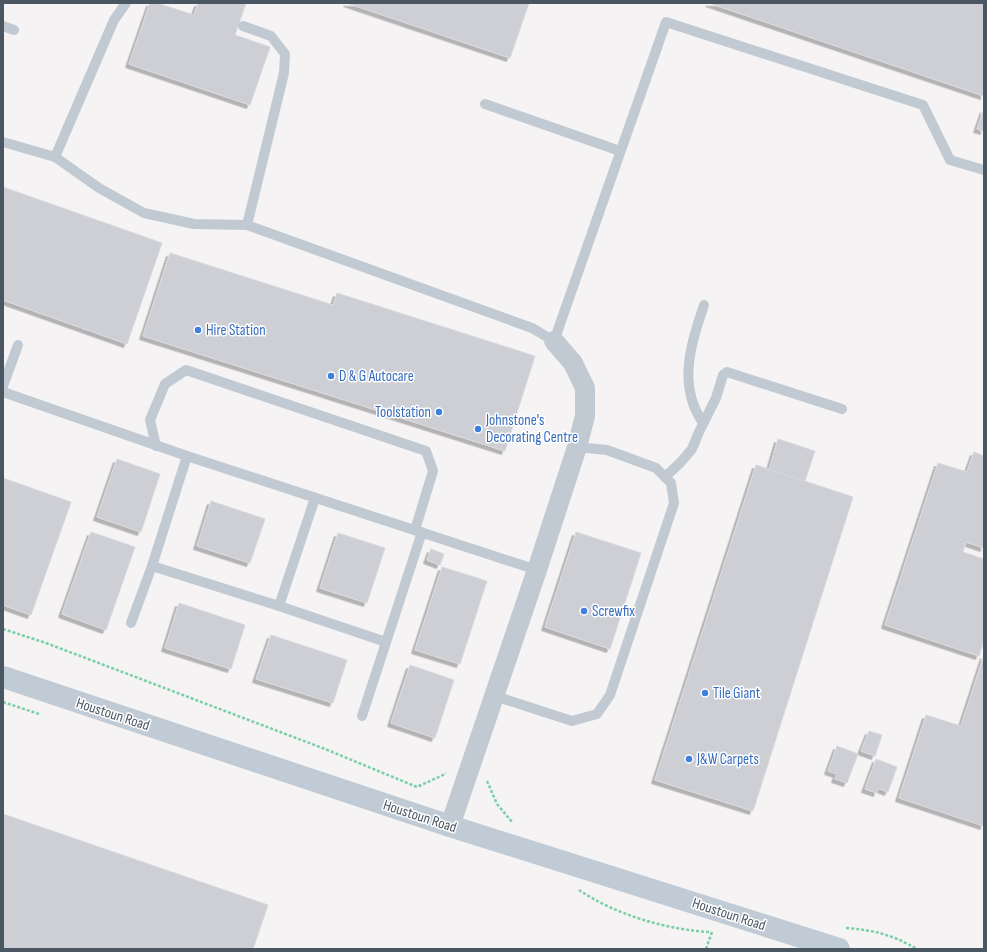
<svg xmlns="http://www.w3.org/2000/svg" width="987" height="952" viewBox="0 0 987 952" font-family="'Sofia Sans Condensed',sans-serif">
<defs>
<filter id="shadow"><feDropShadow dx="-3.5" dy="3.5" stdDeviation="0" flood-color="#0004"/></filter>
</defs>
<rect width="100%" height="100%" fill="#f5f3f3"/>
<g fill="#cdcfd5" stroke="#d7d9de" filter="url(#shadow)">
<path d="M150 3H157L194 15 198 3H246L235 35 270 47 250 105 129 64Z"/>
<path d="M347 3H529L510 58Z"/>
<path d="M709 3H984V96Z"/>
<path d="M984 109V131L977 129Z"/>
<path d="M3 187 162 243 127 344 3 300Z"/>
<path d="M170 253 333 305 337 293 535 356 505 451 143 336Z"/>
<path d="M778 439 815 451 805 481 769 470Z"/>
<path d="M974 452 984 456V548L966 542 963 552 984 559V640L979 656 885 625 938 463 967 472Z"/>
<path d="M117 459 160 474 141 532 97 517Z"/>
<path d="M756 465 853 497 753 811 655 780Z"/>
<path d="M3 478 71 502 31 615 3 605Z"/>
<path d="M211 501 265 519 250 563 197 546Z"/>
<path d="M91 532 135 547 106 630 62 614Z"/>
<path d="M576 532 641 553 610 649 545 627Z"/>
<path d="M338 533 385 548 367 603 320 588Z"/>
<path d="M431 549 444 554 440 565 427 560Z"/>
<path d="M442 567 487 581 460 664 415 650Z"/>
<path d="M179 603 245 625 231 669 165 648Z"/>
<path d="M271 635 347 660 333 703 256 679Z"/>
<path d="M984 655V826L899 798 926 715 961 726Z"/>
<path d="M410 665 454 680 435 738 391 723Z"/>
<path d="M869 731 882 735 875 756 861 751Z"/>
<path d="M837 746 858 754 847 783 835 779 837 774 828 771Z"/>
<path d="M876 759 897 767 888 792 878 788 877 793 865 789Z"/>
<path d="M3 814 268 905 253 949H3Z"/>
</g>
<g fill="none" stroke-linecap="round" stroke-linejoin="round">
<g stroke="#7ad0a6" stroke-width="2.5" stroke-dasharray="3 2" stroke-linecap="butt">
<path d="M3 629 46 643 325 749 417 787 443 775 446 773"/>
<path d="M3 702 39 714"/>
<path d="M487 781 497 804 512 822"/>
<path d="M579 890C614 914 667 930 710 932"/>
<path d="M846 928C874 930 893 935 917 949"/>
<path d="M706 949 712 932"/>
</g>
<g stroke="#c1cad2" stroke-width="10">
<path d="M3 26 14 30"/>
<path d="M243 26 271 36 285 54 284 73 247 225"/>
<path d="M485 104 620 151"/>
<path d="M3 142 55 157 99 188 144 213 194 224 247 225 532 328 554 341 666 22 923 105 950 160 984 170"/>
<path d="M55 157 114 20 126 3"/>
<path d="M3 386 18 345"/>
<path d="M3 392 187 456 537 570"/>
<path d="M703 423C677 385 691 344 704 305"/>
<path d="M156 446 150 420 165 384 186 370 426 451 433 471 415 530"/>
<path d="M665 477 680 463 692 449 699 432 716 398 723 375 727 372 842 409"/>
<path d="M152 566 279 606 386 642"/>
<path d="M279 606 315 498"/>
<path d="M131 623 152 566 187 456"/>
<path d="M495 696 572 721 597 714 610 695 674 503 671 483 656 468 607 450 577 447"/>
<path d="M362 716 422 532"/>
</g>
<path stroke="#c1cad2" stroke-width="20" d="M450 826 537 570 577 447 585 416V388L573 363 554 341"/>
<path stroke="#c1cbd6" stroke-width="22" d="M3 677 450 826 839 949"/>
</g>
<g fill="#3f7fe0" stroke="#fff" stroke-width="1.5">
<circle cx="198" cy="330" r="4"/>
<circle cx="331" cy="376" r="4"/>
<circle cx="439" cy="412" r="4"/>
<circle cx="478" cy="429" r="4"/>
<circle cx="584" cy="611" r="4"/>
<circle cx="705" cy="693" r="4"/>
<circle cx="689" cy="759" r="4"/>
</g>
<g text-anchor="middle" stroke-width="3" stroke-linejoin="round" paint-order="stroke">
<g font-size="15" fill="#366cbe" stroke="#fff" text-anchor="start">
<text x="206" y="335">Hire Station</text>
<text x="339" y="381">D &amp; G Autocare</text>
<text x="431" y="417" text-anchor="end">Toolstation</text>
<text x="486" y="425">Johnstone's<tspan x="486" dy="17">Decorating Centre</tspan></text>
<text x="592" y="616">Screwfix</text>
<text x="713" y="698">Tile Giant</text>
<text x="697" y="764">J&amp;W Carpets</text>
</g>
<g font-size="15" fill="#4a5661" stroke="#fff">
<text transform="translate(113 714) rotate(18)" y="5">Houstoun Road</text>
<text transform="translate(420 816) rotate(18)" y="5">Houstoun Road</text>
<text transform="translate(729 914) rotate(18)" y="5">Houstoun Road</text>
</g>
</g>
<rect width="987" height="952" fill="none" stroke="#4a5661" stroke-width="8"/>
</svg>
